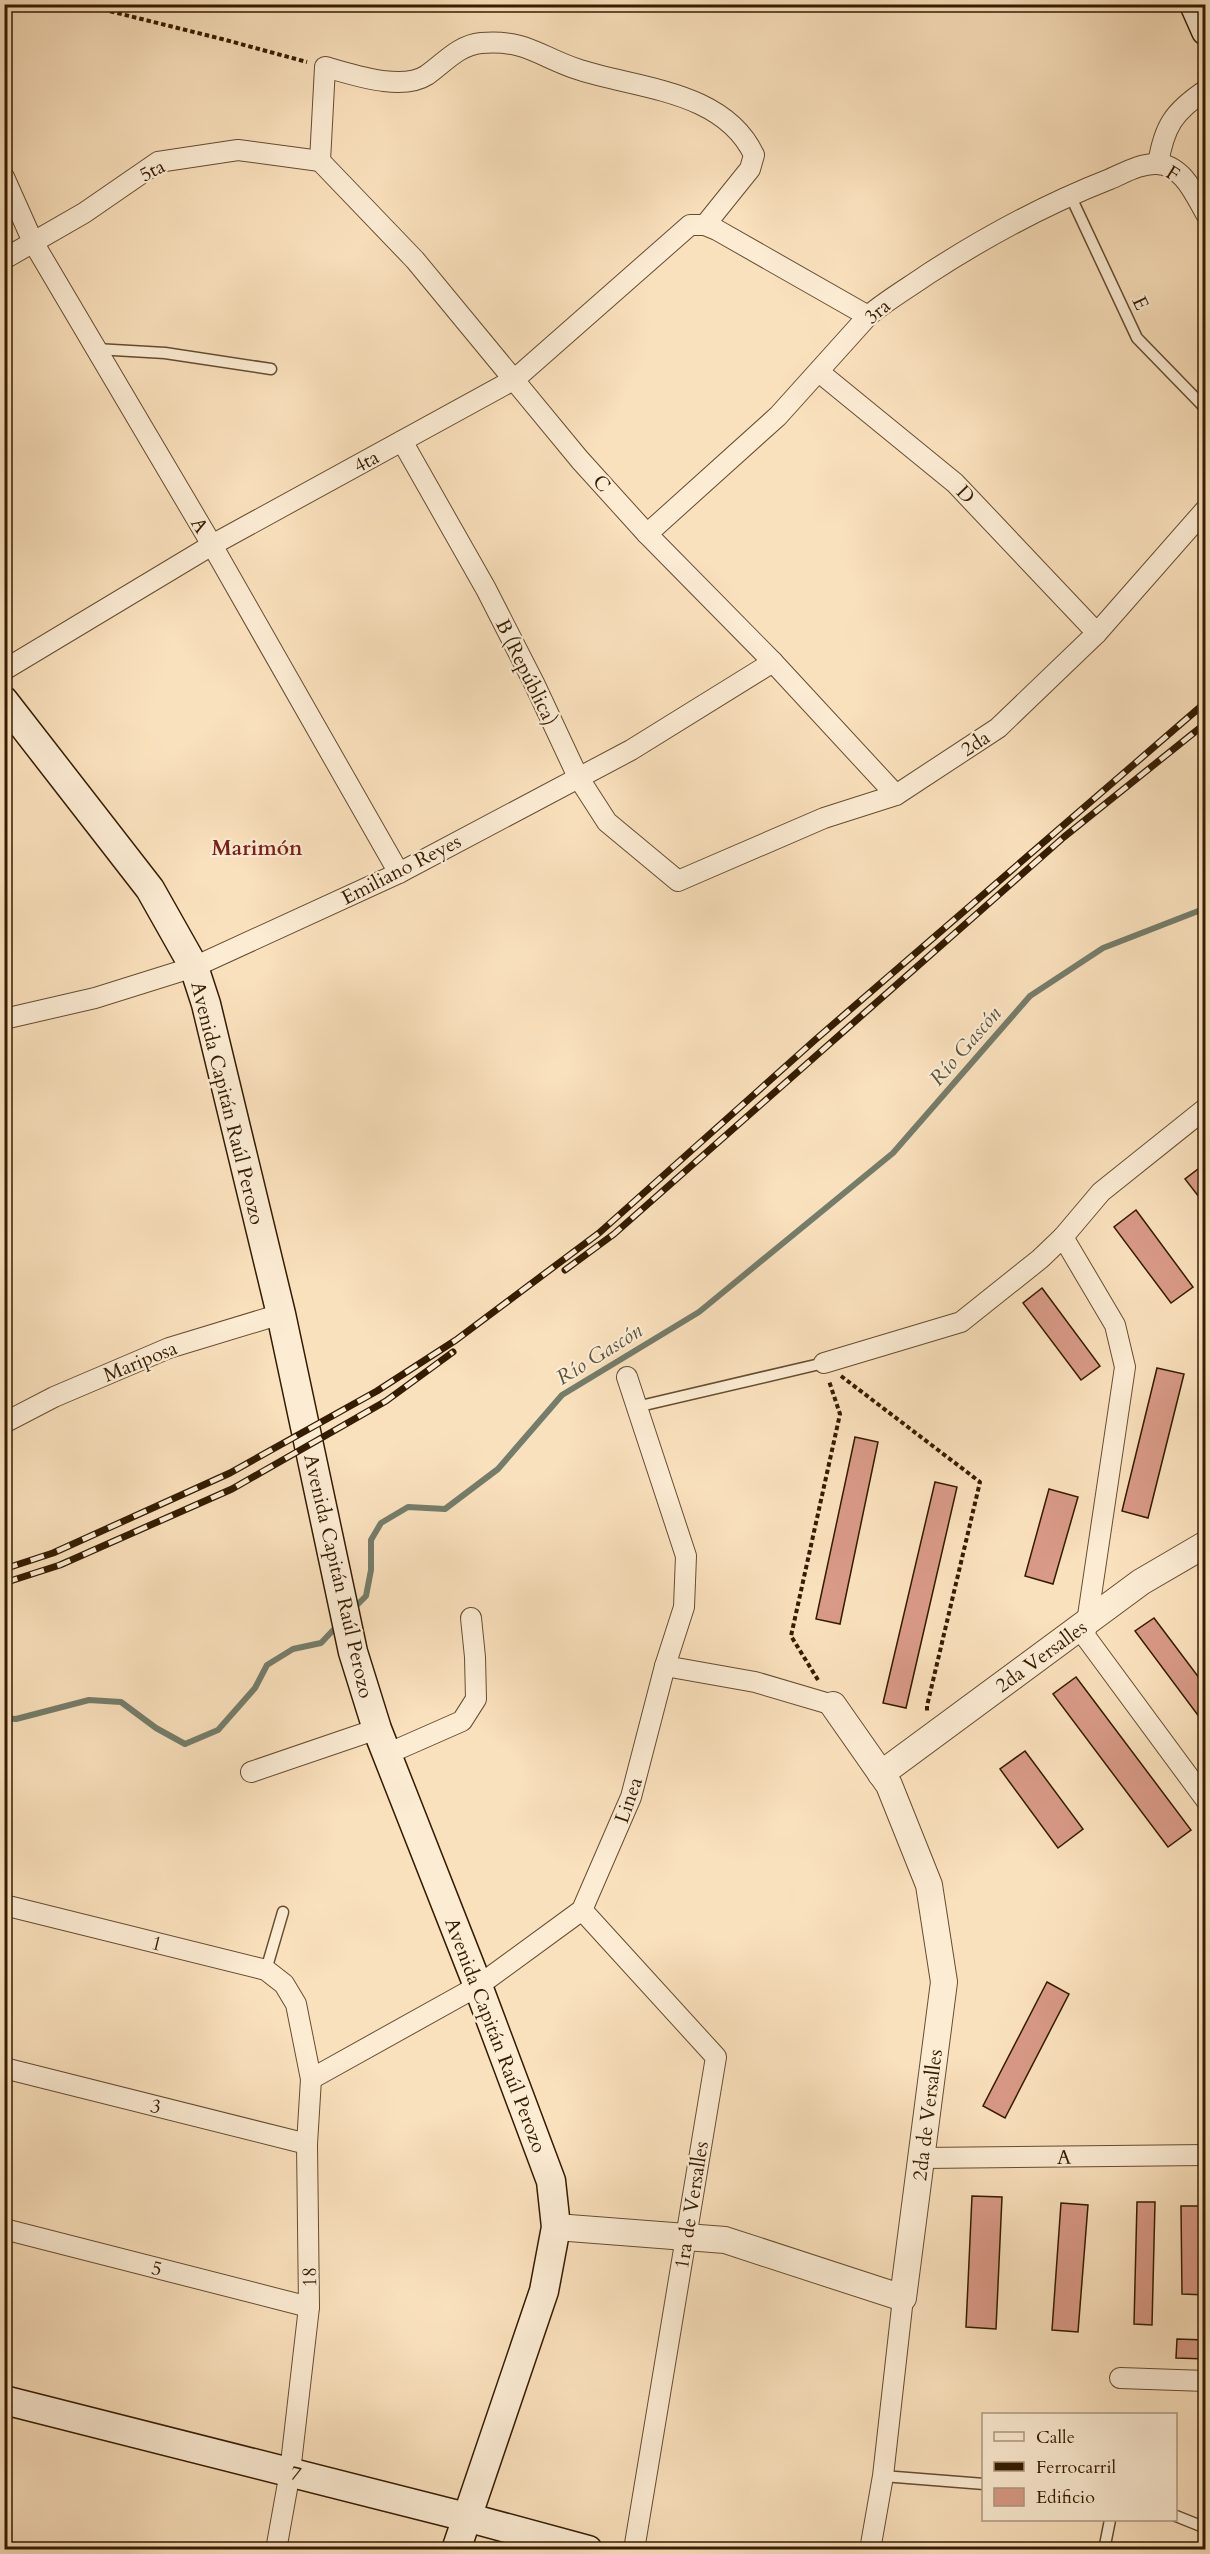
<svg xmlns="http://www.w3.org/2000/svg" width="1210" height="2554" viewBox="0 0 1210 2554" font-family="Cardo,serif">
<rect width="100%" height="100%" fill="#fae1bd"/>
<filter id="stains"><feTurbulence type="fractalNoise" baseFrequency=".00333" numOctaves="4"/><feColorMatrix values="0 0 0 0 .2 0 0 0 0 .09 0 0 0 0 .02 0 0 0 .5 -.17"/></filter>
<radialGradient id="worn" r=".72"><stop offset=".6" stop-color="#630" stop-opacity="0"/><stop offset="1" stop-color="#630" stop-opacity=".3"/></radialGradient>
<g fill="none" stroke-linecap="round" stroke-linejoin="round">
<g stroke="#747d6b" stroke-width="6">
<path d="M352 1610 366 1596 371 1570V1540L381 1523 408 1507 445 1509 498 1469 562 1395 699 1312 893 1153 1030 996 1103 948 1206 908"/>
<path d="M4 1718 16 1719 89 1700 121 1702 156 1728 185 1744 218 1730 255 1688 267 1665 293 1649 321 1643 339 1624"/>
</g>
</g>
<g fill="#d99a87" stroke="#341c00" stroke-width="1.5">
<path d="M1206 1163V1206L1185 1179Z"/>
<path d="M1136 1210 1193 1287 1171 1303 1114 1227Z"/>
<path d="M1042 1288 1100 1366 1081 1380 1023 1303Z"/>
<path d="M1157 1368 1184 1374 1148 1518 1122 1511Z"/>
<path d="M855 1437 878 1442 840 1624 816 1619Z"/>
<path d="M935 1482 957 1487 906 1708 883 1703Z"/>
<path d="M1049 1489 1078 1497 1053 1584 1025 1576Z"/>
<path d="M1154 1618 1206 1687V1726L1135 1631Z"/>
<path d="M1076 1677 1191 1830 1168 1847 1053 1694Z"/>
<path d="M1025 1751 1083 1829 1058 1848 1000 1769Z"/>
<path d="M1047 1982 1069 1994 1005 2118 983 2106Z"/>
<path d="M972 2196 1002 2197 996 2329 966 2327Z"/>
<path d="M1137 2202H1155L1152 2325 1134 2324Z"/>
<path d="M1061 2203 1088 2205 1078 2332 1052 2330Z"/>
<path d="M1181 2206H1206V2295L1182 2294Z"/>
<path d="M1177 2339 1206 2340V2359L1176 2358Z"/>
</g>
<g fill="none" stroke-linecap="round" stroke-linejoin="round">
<g stroke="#664d2f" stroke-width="13">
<g id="service">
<path d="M1070 195 1137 338 1206 409"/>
<path d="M96 349 165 353 271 369"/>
<path d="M636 1407 824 1363"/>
<path d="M266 1970 283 1912"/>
<path d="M883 2476 984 2484"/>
<path d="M1176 2516 1206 2528"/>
<path d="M1104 2550 1110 2520"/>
</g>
</g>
<g stroke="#664d2f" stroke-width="22">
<g id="minor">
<path d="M320 161 415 260 580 460 647 534 773 662 896 795"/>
<path d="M320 161 325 67C352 74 401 92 427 75 444 63 459 45 481 43 527 39 541 58 580 70 640 89 724 91 754 155L750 169 705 225"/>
<path d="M1158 164C1164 127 1173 112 1206 90"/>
<path d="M4 177 33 242 212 545 399 873"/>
<path d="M4 259 84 213 158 162 238 150 320 161"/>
<path d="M819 372 955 483 1097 633"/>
<path d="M402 441 486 589 534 683 578 777 607 822 678 881 824 818 896 795 998 728 1097 633 1206 509"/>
<path d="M647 534 778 416 868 316C887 300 908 288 928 274 985 237 1046 204 1110 179 1124 173 1141 163 1157 164 1183 165 1195 195 1206 214"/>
<path d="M4 670 212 545 515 379 690 225H705L717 230 868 316"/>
<path d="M4 1019 95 998 194 967 399 873 631 750 773 662"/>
<path d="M1206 1108 1101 1192 1063 1237 1115 1325 1125 1367 1085 1636 1206 1800"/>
<path d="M824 1363 961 1322 1040 1259 1063 1237"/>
<path d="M4 1423 54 1397 169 1348 281 1314"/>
<path d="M665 1666 755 1682 833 1705"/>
<path d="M387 1754 462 1721 476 1699 475 1657 471 1618"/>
<path d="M251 1772 377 1729"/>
<path d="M4 1905 266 1970 284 1984 296 2004 311 2079 307 2144 309 2307 290 2472 276 2550"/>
<path d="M582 1910 716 2057 634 2550"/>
<path d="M4 2068 307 2144"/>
<path d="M311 2079 478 1986 582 1910 631 1797 665 1666 684 1607 686 1556 627 1377"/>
<path d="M922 2158 1206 2155"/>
<path d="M4 2229 309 2307"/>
<path d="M1120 2378 1206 2381"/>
<path d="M870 2550 883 2476 903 2298"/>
</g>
</g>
<g stroke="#664d2f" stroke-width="28">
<g id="tertiary">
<path d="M881 1774 1141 1582 1206 1544"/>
<path d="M556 2227 725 2240 903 2298 944 1982 929 1885 889 1785 833 1705"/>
</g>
</g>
<g stroke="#341c00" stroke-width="31">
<g id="secondary">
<path d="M1194 4 1206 31"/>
<path d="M4 701 150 889 194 967 206 1004 281 1314 353 1652 377 1729 478 1986 551 2181 556 2227 544 2291 456 2550"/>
<path d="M4 2400 466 2517 588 2550"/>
</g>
</g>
<g stroke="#341c00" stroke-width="4" stroke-dasharray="4.5 3" stroke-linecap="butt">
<path d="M81 4 222 39 307 62"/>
<path d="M841 1376 980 1482 927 1706V1713"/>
<path d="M818 1680 791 1636 840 1414 829 1381"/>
</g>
<use href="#service" stroke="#fcecd4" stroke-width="10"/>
<use href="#minor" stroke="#fcecd4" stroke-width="20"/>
<use href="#tertiary" stroke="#fcecd4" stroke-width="26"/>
<use href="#secondary" stroke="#fcecd4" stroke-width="28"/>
<g stroke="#341c00" stroke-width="7">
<g id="rail">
<path d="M565 1270 614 1234 1064 837 1206 723"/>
<path d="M4 1569 53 1553 230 1473 377 1391 456 1340 599 1233 815 1040 1206 702"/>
<path d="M4 1583 60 1565 232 1489 386 1401 453 1352"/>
</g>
</g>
<use href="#rail" stroke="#fcecd4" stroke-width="4.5" stroke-dasharray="14" stroke-linecap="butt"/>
</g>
<g text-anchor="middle" stroke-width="4.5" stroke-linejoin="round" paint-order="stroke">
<g font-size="20" fill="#341c00" stroke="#fcecd4">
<text transform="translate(152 170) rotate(-27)" y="7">5ta</text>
<text transform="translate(1173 173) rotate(32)" y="7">F</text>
<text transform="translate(1141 303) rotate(65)" y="7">E</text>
<text transform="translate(877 311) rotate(-40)" y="7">3ra</text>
<text transform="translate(366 461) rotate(-28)" y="7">4ta</text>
<text transform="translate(602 483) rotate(48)" y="7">C</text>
<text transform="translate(966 494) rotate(46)" y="7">D</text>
<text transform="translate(200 525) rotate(59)" y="7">A</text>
<text transform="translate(527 672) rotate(64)" y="7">B (República)</text>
<text transform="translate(975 743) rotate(-33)" y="7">2da</text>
<text transform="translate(401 869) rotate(-27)" y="7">Emiliano Reyes</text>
<text transform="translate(228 1103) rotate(76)" y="7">Avenida Capitán Raúl Perozo</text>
<text transform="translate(140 1361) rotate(-22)" y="7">Mariposa</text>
<text transform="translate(339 1576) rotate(77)" y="7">Avenida Capitán Raúl Perozo</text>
<text transform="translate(1041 1656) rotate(-36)" y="7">2da Versalles</text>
<text transform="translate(628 1800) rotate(-71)" y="7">Linea</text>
<text transform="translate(157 1943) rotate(14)" y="7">1</text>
<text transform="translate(496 2035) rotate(69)" y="7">Avenida Capitán Raúl Perozo</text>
<text transform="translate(156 2106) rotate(14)" y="7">3</text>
<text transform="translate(927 2115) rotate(-83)" y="7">2da de Versalles</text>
<text transform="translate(1064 2157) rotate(-1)" y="7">A</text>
<text transform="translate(691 2205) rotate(-81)" y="7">1ra de Versalles</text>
<text transform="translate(157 2268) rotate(14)" y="7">5</text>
<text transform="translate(309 2277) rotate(-91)" y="7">18</text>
<text transform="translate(296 2473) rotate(14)" y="7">7</text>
</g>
<g font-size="21" font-weight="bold" fill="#7a1f14" stroke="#fcecd4">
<text x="257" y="855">Marimón</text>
</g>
<g font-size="21" font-style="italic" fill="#59543f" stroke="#fcecd4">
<text transform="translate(965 1046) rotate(-49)" y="7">Río Gascón</text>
<text transform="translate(599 1354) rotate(-32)" y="7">Río Gascón</text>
</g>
</g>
<rect width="1210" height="2554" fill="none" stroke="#fae1bd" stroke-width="24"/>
<rect x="6" y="6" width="1198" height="2542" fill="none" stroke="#341c00" stroke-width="3"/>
<rect x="12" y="12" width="1186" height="2530" fill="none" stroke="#341c00" stroke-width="1.5"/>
<rect x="982" y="2413" width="195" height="108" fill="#fcecd4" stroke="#ac997f" stroke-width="1.5"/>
<rect x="994" y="2432" width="30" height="9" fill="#fcecd4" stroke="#ac997f" stroke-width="1.5"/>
<text x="1036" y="2443" font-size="18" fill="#341c00">Calle</text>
<rect x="994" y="2462" width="30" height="9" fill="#341c00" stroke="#ac997f" stroke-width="1.5"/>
<text x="1036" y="2473" font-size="18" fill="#341c00">Ferrocarril</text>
<rect x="994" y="2488" width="30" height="18" fill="#d99a87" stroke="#ac997f" stroke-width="1.5"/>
<text x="1036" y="2503" font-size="18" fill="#341c00">Edificio</text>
<rect width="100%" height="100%" filter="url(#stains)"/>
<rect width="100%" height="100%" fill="url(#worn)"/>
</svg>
